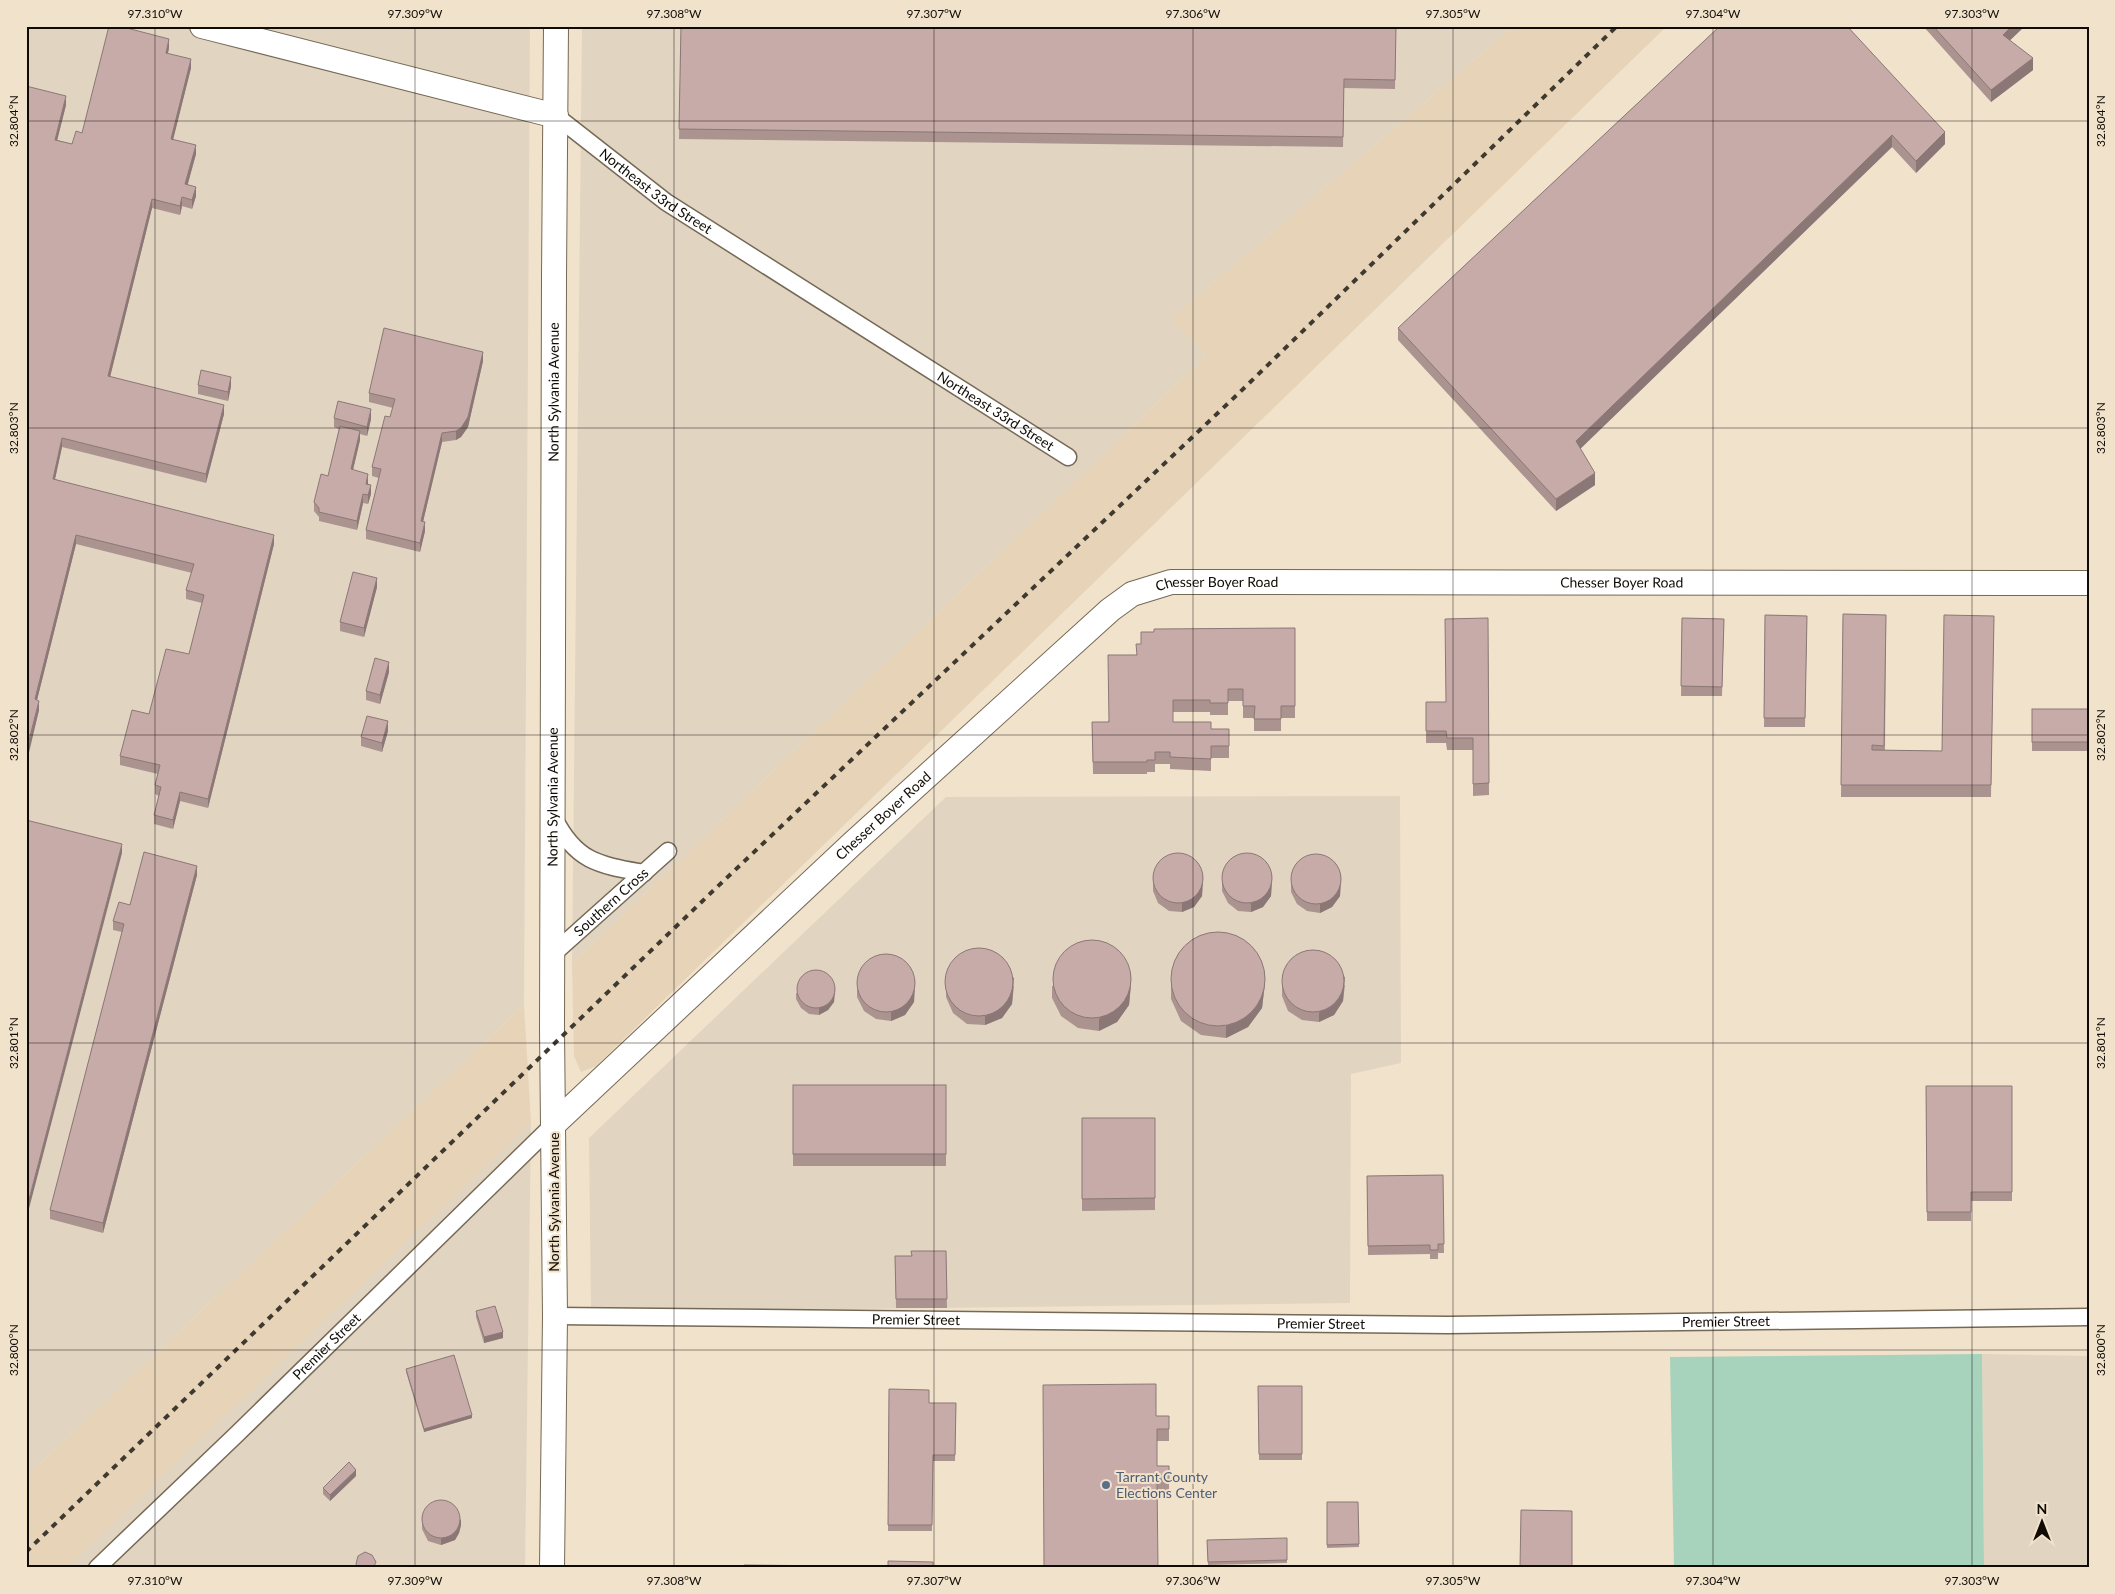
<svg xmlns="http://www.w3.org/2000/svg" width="2115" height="1594" viewBox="0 0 2115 1594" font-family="Lato,sans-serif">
<rect width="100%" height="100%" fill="#f1e2cc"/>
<g fill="#e7d4b8">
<path d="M1514 26H1667L596 1066 581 1072 574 1056 572 964 1207 355 1171 319Z"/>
<path d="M524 1005 531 1122 88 1568H26V1477Z"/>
</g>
<g fill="#e1d4c1">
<path d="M26 26H530L524 1005 26 1477Z"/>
<path d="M582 26H1514L1171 319 1207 355 572 964Z"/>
<path d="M1400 796 1401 1063 1351 1074 1350 1303 591 1312 589 1138 946 797Z"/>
<path d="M531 1122 525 1568H66Z"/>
<path d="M1982 1354 2089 1356V1568H1984Z"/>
</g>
<path fill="#a7d2bc" d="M1982 1354 1984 1568H1674L1670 1357Z"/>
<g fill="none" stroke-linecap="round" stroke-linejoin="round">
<g stroke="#756955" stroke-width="19">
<g id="street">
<path id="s1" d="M556 116 666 202 1068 457"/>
<path d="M554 818C576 862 599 865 644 873"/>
<path id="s2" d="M553 954 668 851"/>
<path id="s3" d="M555 1316 1448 1325 2089 1317"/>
<path id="s4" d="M97 1568 237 1434 554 1124"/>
</g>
</g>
<g stroke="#756955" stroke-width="26">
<g id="secondary">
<path d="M202 26 556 116"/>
<path id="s5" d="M554 1124 852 844 1110 610 1132 594 1171 582 2089 583"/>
<path id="s6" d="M552 1568 555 1316 552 1030 554 277 556 26"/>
</g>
</g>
<use href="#street" stroke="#fff" stroke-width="16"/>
<use href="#secondary" stroke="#fff" stroke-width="24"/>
<path stroke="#3f392f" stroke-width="4" stroke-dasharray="6 6" stroke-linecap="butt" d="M26 1552 715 889 1239 393 1617 26"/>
</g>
<g fill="#ab9390">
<path d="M681 26H1396L1395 89 1344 88 1343 147 679 139Z"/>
<path d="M1720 26 1945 144 1916 173 1892 147 1580 449 1595 485 1556 511 1398 340V328Z"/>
<path d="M1923 26H2025L2010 40 2033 70 1991 102Z"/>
<path d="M169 48 168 53 191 68 173 139 196 154 188 184 196 196 192 209 182 206 180 215 152 208 110 377 224 414 206 483 62 447 55 479 274 544 208 808 180 801 173 829 154 824V815L159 796 155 794V785L158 774 120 765V756L149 714 189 654 202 603 186 599V590L192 573 76 544 37 700 39 710 26 761V86L66 105 57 140 72 144Z"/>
<path d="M483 361 468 427 461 437 456 440 442 442 423 522 425 531 420 552 366 539V530L379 478 372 476V467L390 417 393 408 369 402V393Z"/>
<path d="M198 385 231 386 228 401 198 394Z"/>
<path d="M334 418 371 419 367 436 360 434V440L353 470 368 483V485L371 494 368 504 363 503 357 530 319 521V517L314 511V502L328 476 339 429 334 427Z"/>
<path d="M377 587 364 637 340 631V622Z"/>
<path d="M1843 614 1886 615 1885 750 1942 751 1994 616 1991 797H1841Z"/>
<path d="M1765 615 1807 616 1805 727H1764Z"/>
<path d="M1488 618 1489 795 1473 796V750H1447L1446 743H1426V702H1446Z"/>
<path d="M1682 618 1724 619 1722 696H1681Z"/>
<path d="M1295 628V718H1281V731H1254V718H1243V701H1228V715H1210V712H1173V722L1211 729H1229V758H1211V771L1170 769V764H1155V772H1147V774H1093L1092 722H1108L1141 644 1154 632Z"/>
<path d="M389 672 380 704 366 700V691Z"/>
<rect x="2032" y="709" width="57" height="42"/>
<path d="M388 731 382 752 361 746V737Z"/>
<path d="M197 875 103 1233 50 1219V1210L122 932 113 930V921L130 905Z"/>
<path d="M1153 882 1203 883 1202 896 1194 907 1182 912 1169 911 1158 903 1153 891Z"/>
<path d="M1222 882 1272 883 1271 896 1263 907 1251 912 1238 911 1228 903 1222 891Z"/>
<path d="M1291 883H1341L1340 896 1332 907 1320 913 1307 911 1297 904 1291 892Z"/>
<path d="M1265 983 1262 1008 1248 1027 1226 1038 1201 1035 1181 1021 1171 999V987Z"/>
<path d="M1131 984 1129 1005 1117 1022 1099 1031 1078 1028 1061 1016 1052 998V986Z"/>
<path d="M1345 985 1343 1001 1334 1015 1319 1022 1302 1020 1288 1011 1282 996V986Z"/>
<path d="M1014 986 1012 1004 1002 1018 985 1025 967 1024 953 1013 946 997V988Z"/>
<path d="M857 988H915L914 1002 905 1015 891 1021 876 1019 864 1011 857 997Z"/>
<path d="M835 992 834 1002 828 1010 819 1015 809 1014 801 1008 796 999V993Z"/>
<rect x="793" y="1085" width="153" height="81"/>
<path d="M1926 1086H2012V1201H1971V1221H1927Z"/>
<path d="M1082 1118H1155V1210L1082 1211Z"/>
<path d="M1443 1175 1444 1253H1438V1259H1430V1254L1368 1255 1367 1176Z"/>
<path d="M946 1251 947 1308H896L895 1256H911Z"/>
<path d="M476 1311 503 1338 484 1343 476 1317Z"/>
<path d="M406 1369 472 1418 424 1432 406 1372Z"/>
<path d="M1258 1386H1302V1460H1259Z"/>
<path d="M889 1389 929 1403H956L955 1461H933L932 1531H888Z"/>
<path d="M1156 1416 1169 1429V1441H1157V1466H1169V1491H1157Z"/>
<path d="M356 1476 330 1501 323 1494V1488Z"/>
<path d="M1327 1502H1358L1359 1547 1327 1548Z"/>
<path d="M422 1515 461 1525 459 1533 455 1540 441 1545 428 1541 422 1529Z"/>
<path d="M1207 1540 1287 1560V1563L1208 1565Z"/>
</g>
<g fill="#8b7876">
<path d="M2012 26H2025L2003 47V35Z"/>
<path d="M169 39V48L166 62V53Z"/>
<path d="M2033 58V70L1991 102V90Z"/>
<path d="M191 59V68L171 148V139Z"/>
<path d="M66 96V105L55 149V140Z"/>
<path d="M1945 132V144L1916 173V161Z"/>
<path d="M1892 135V147L1576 453V441Z"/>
<path d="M196 145V154L185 193V184Z"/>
<path d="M196 187V196L192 209V200Z"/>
<path d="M182 197V206L180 215V206Z"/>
<path d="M152 199V208L108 385V376Z"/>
<path d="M483 352V361L468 427 461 437 456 440V431Z"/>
<path d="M231 377V386L228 401V392Z"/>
<path d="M224 405V414L206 483V474Z"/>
<path d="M371 409V419L367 436V427Z"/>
<path d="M360 431V440L351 478V469Z"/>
<path d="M442 433V442L421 530V521Z"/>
<path d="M62 438V447L53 488V479Z"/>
<path d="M1595 473V485L1556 511V499Z"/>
<path d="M368 474V483L366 493V484Z"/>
<path d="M371 485V494L368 504V495Z"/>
<path d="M363 494V503L357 530V521Z"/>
<path d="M425 522V531L420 552V543Z"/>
<path d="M76 535V544L35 708V699Z"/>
<path d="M274 535V544L208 808V799Z"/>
<path d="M377 578V587L364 637V628Z"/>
<path d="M389 662V672L380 704V695Z"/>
<path d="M39 701V710L27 761V752Z"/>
<path d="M388 721V731L382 752V743Z"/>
<path d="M180 792V801L173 829V820Z"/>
<path d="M122 844V853L26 1220V1211Z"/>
<path d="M197 866V875L103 1233V1223Z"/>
<path d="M1203 874 1202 896 1194 907 1182 912V903Z"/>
<path d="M1272 874 1271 896 1263 907 1251 912V903Z"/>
<path d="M1341 874 1340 896 1332 907 1320 913V903Z"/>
<path d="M1265 971V983L1262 1008 1248 1027 1226 1038V1026Z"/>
<path d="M1131 972V984L1129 1005 1117 1022 1099 1031V1019Z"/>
<path d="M1345 976 1343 1001 1334 1015 1319 1022V1013Z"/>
<path d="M1014 977 1012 1004 1002 1018 985 1025V1016Z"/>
<path d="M915 978 914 1002 905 1015 891 1021V1012Z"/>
<path d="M835 986 834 1002 828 1010 819 1015V1008Z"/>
<path d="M503 1332V1338L484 1343V1337Z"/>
<path d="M472 1415V1418L424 1432V1429Z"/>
<path d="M356 1470V1476L330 1501V1495Z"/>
<path d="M461 1519V1525L459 1533 455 1540 441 1545V1539Z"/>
</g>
<g fill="#c7aba8" stroke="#8b7876">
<path d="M109 26H119L169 39 166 53 191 59 171 139 196 145 185 184 196 187 192 200 182 197 180 206 152 199 108 376 224 405 206 474 62 438 53 479 274 535 208 799 180 792 173 820 154 815 161 787 155 785 160 765 120 756 132 710 149 714 166 649 189 654 204 595 186 590 194 564 76 535 35 699 39 701 26 752V86L66 96 55 140 72 144 76 131 82 133Z"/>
<path d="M681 26H1396L1395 80 1344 79 1343 137 679 129Z"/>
<path d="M1720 26H1847L1945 132 1916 161 1892 135 1576 441 1595 473 1556 499 1398 328Z"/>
<path d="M1933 26H2012L2003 35 2033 58 1991 90Z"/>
<path d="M384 328 483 352 468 417 461 428 456 431 442 433 421 521 425 522 420 543 366 530 381 469 372 467 385 416 390 417 395 399 369 393Z"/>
<path d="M201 370 231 377 228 392 198 385Z"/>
<path d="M338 401 371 409 367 427 334 418Z"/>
<path d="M340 426 360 431 351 469 368 474 366 484 371 485 368 495 363 494 357 521 319 512V508L314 502 321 474 328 476Z"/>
<path d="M353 572 377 578 364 628 340 622Z"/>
<path d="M1843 614 1886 615 1884 746 1872 745V750L1942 751 1944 615 1994 616 1991 785H1841Z"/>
<path d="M1765 615 1807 616 1805 718H1764Z"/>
<path d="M1488 618 1489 783 1473 784V738H1447L1446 731H1426V702H1446L1445 619Z"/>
<path d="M1682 618 1724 619 1722 687 1681 686Z"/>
<path d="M1295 628V706H1281V719H1254L1255 706H1243V689H1228V703H1210V700H1173V722H1211V729H1229V746H1211V759L1170 757V752H1155V760H1147V762H1093L1092 722H1109L1108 655H1137L1136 644H1141V632H1154V629Z"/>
<path d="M375 658 389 662 380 695 366 691Z"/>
<rect x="2032" y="709" width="57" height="33"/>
<path d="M367 716 388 721 382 743 361 737Z"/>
<path d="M26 820 122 844 26 1211Z"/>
<path d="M144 852 197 866 103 1223 50 1210 124 924 113 921 119 902 130 905Z"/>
<circle cx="1178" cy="878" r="25"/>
<circle cx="1247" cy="878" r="25"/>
<circle cx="1316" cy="879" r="25"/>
<circle cx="1218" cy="979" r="47"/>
<circle cx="1092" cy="979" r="39"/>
<circle cx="979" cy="982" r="34"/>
<circle cx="1313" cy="981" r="31"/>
<circle cx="886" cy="983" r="29"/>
<circle cx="816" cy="989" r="19"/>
<rect x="793" y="1085" width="153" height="69"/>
<path d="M1926 1086H2012V1192H1971V1212H1927Z"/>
<path d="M1082 1118H1155V1198L1082 1199Z"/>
<path d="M1443 1175 1444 1244H1438V1250H1430V1245L1368 1246 1367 1176Z"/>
<path d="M911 1251H946L947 1299H896L895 1256H912Z"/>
<path d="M495 1306 503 1332 484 1337 476 1311Z"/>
<path d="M454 1355 472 1415 424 1429 406 1369Z"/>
<path d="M1156 1384V1416H1169V1429H1157V1466H1169V1479H1157L1158 1568H1044L1043 1385Z"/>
<path d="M1258 1386H1302V1454H1259Z"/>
<path d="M889 1389 929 1390V1403H956L955 1455H933L932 1525H888Z"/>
<path d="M349 1462 356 1470 330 1495 323 1488Z"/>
<circle cx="441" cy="1519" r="19"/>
<path d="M1327 1502H1358L1359 1544 1327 1545Z"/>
<path d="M1521 1510 1572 1511V1568H1520Z"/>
<path d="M1287 1538V1560L1208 1562 1207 1540Z"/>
<path d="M365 1552 372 1555 376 1562 373 1568H358L356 1564 358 1556Z"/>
<path d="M888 1561 933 1562V1568H888Z"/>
<path d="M744 1565 840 1566V1568H743Z"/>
<path d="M458 1566 470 1567 471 1568H452Z"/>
</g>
<path fill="none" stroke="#100c05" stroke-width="1" stroke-opacity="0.45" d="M155 26V1568M415 26V1568M674 26V1568M934 26V1568M1193 26V1568M1453 26V1568M1713 26V1568M1972 26V1568M26 121H2089M26 428H2089M26 735H2089M26 1043H2089M26 1350H2089"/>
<circle fill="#5c6f8a" stroke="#f1e2cc" stroke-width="2" cx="1106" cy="1485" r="5"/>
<g text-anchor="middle" stroke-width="4" stroke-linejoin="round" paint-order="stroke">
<g font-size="14" fill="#100c05" stroke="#f1e2cc">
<text dy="5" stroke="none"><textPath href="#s1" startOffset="125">Northeast 33rd Street</textPath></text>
<text dy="5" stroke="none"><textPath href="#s6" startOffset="1176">North Sylvania Avenue</textPath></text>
<text dy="5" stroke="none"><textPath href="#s1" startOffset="530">Northeast 33rd Street</textPath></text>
<text dy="5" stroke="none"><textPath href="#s5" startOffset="1276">Chesser Boyer Road</textPath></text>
<text dy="5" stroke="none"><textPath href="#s5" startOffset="871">Chesser Boyer Road</textPath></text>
<text dy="5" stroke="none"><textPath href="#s6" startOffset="771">North Sylvania Avenue</textPath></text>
<text dy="5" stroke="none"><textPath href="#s5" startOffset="451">Chesser Boyer Road</textPath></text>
<text dy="5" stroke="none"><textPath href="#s2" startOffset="78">Southern Cross</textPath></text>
<text transform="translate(554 1202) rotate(-90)" y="5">North Sylvania Avenue</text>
<text dy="5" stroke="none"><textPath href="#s3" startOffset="361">Premier Street</textPath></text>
<text dy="5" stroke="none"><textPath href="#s3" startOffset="1171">Premier Street</textPath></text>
<text dy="5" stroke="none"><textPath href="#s3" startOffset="766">Premier Street</textPath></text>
<text dy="5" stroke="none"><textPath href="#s4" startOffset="319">Premier Street</textPath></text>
</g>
<g font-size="14" fill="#4e5e75" stroke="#f1e2cc" text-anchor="start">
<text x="1116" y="1482">Tarrant County<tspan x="1116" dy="16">Elections Center</tspan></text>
</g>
</g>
<rect width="2115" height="1594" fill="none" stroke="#f1e2cc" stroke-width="55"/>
<g transform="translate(2042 1522)" stroke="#f1e2cc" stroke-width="4" paint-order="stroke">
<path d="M0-4L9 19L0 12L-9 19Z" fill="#100c05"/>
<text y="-8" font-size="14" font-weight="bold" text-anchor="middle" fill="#100c05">N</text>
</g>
<rect x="28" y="28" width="2060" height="1538" fill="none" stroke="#100c05" stroke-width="2"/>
<g font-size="12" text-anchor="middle" fill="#100c05">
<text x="155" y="18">97.310°W</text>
<text x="415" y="18">97.309°W</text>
<text x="674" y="18">97.308°W</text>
<text x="934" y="18">97.307°W</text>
<text x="1193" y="18">97.306°W</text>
<text x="1453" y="18">97.305°W</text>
<text x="1713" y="18">97.304°W</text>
<text x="1972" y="18">97.303°W</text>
<text transform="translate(14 121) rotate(-90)" y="4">32.804°N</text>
<text transform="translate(2101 121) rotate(-90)" y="4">32.804°N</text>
<text transform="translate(14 428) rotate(-90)" y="4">32.803°N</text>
<text transform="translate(2101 428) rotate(-90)" y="4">32.803°N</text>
<text transform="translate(14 735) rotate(-90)" y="4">32.802°N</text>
<text transform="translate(2101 735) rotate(-90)" y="4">32.802°N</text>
<text transform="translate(14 1043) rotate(-90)" y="4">32.801°N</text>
<text transform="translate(2101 1043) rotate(-90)" y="4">32.801°N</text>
<text transform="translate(14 1350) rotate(-90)" y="4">32.800°N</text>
<text transform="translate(2101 1350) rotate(-90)" y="4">32.800°N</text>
<text x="155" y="1585">97.310°W</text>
<text x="415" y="1585">97.309°W</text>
<text x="674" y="1585">97.308°W</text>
<text x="934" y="1585">97.307°W</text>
<text x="1193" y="1585">97.306°W</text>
<text x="1453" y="1585">97.305°W</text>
<text x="1713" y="1585">97.304°W</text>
<text x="1972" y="1585">97.303°W</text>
</g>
</svg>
